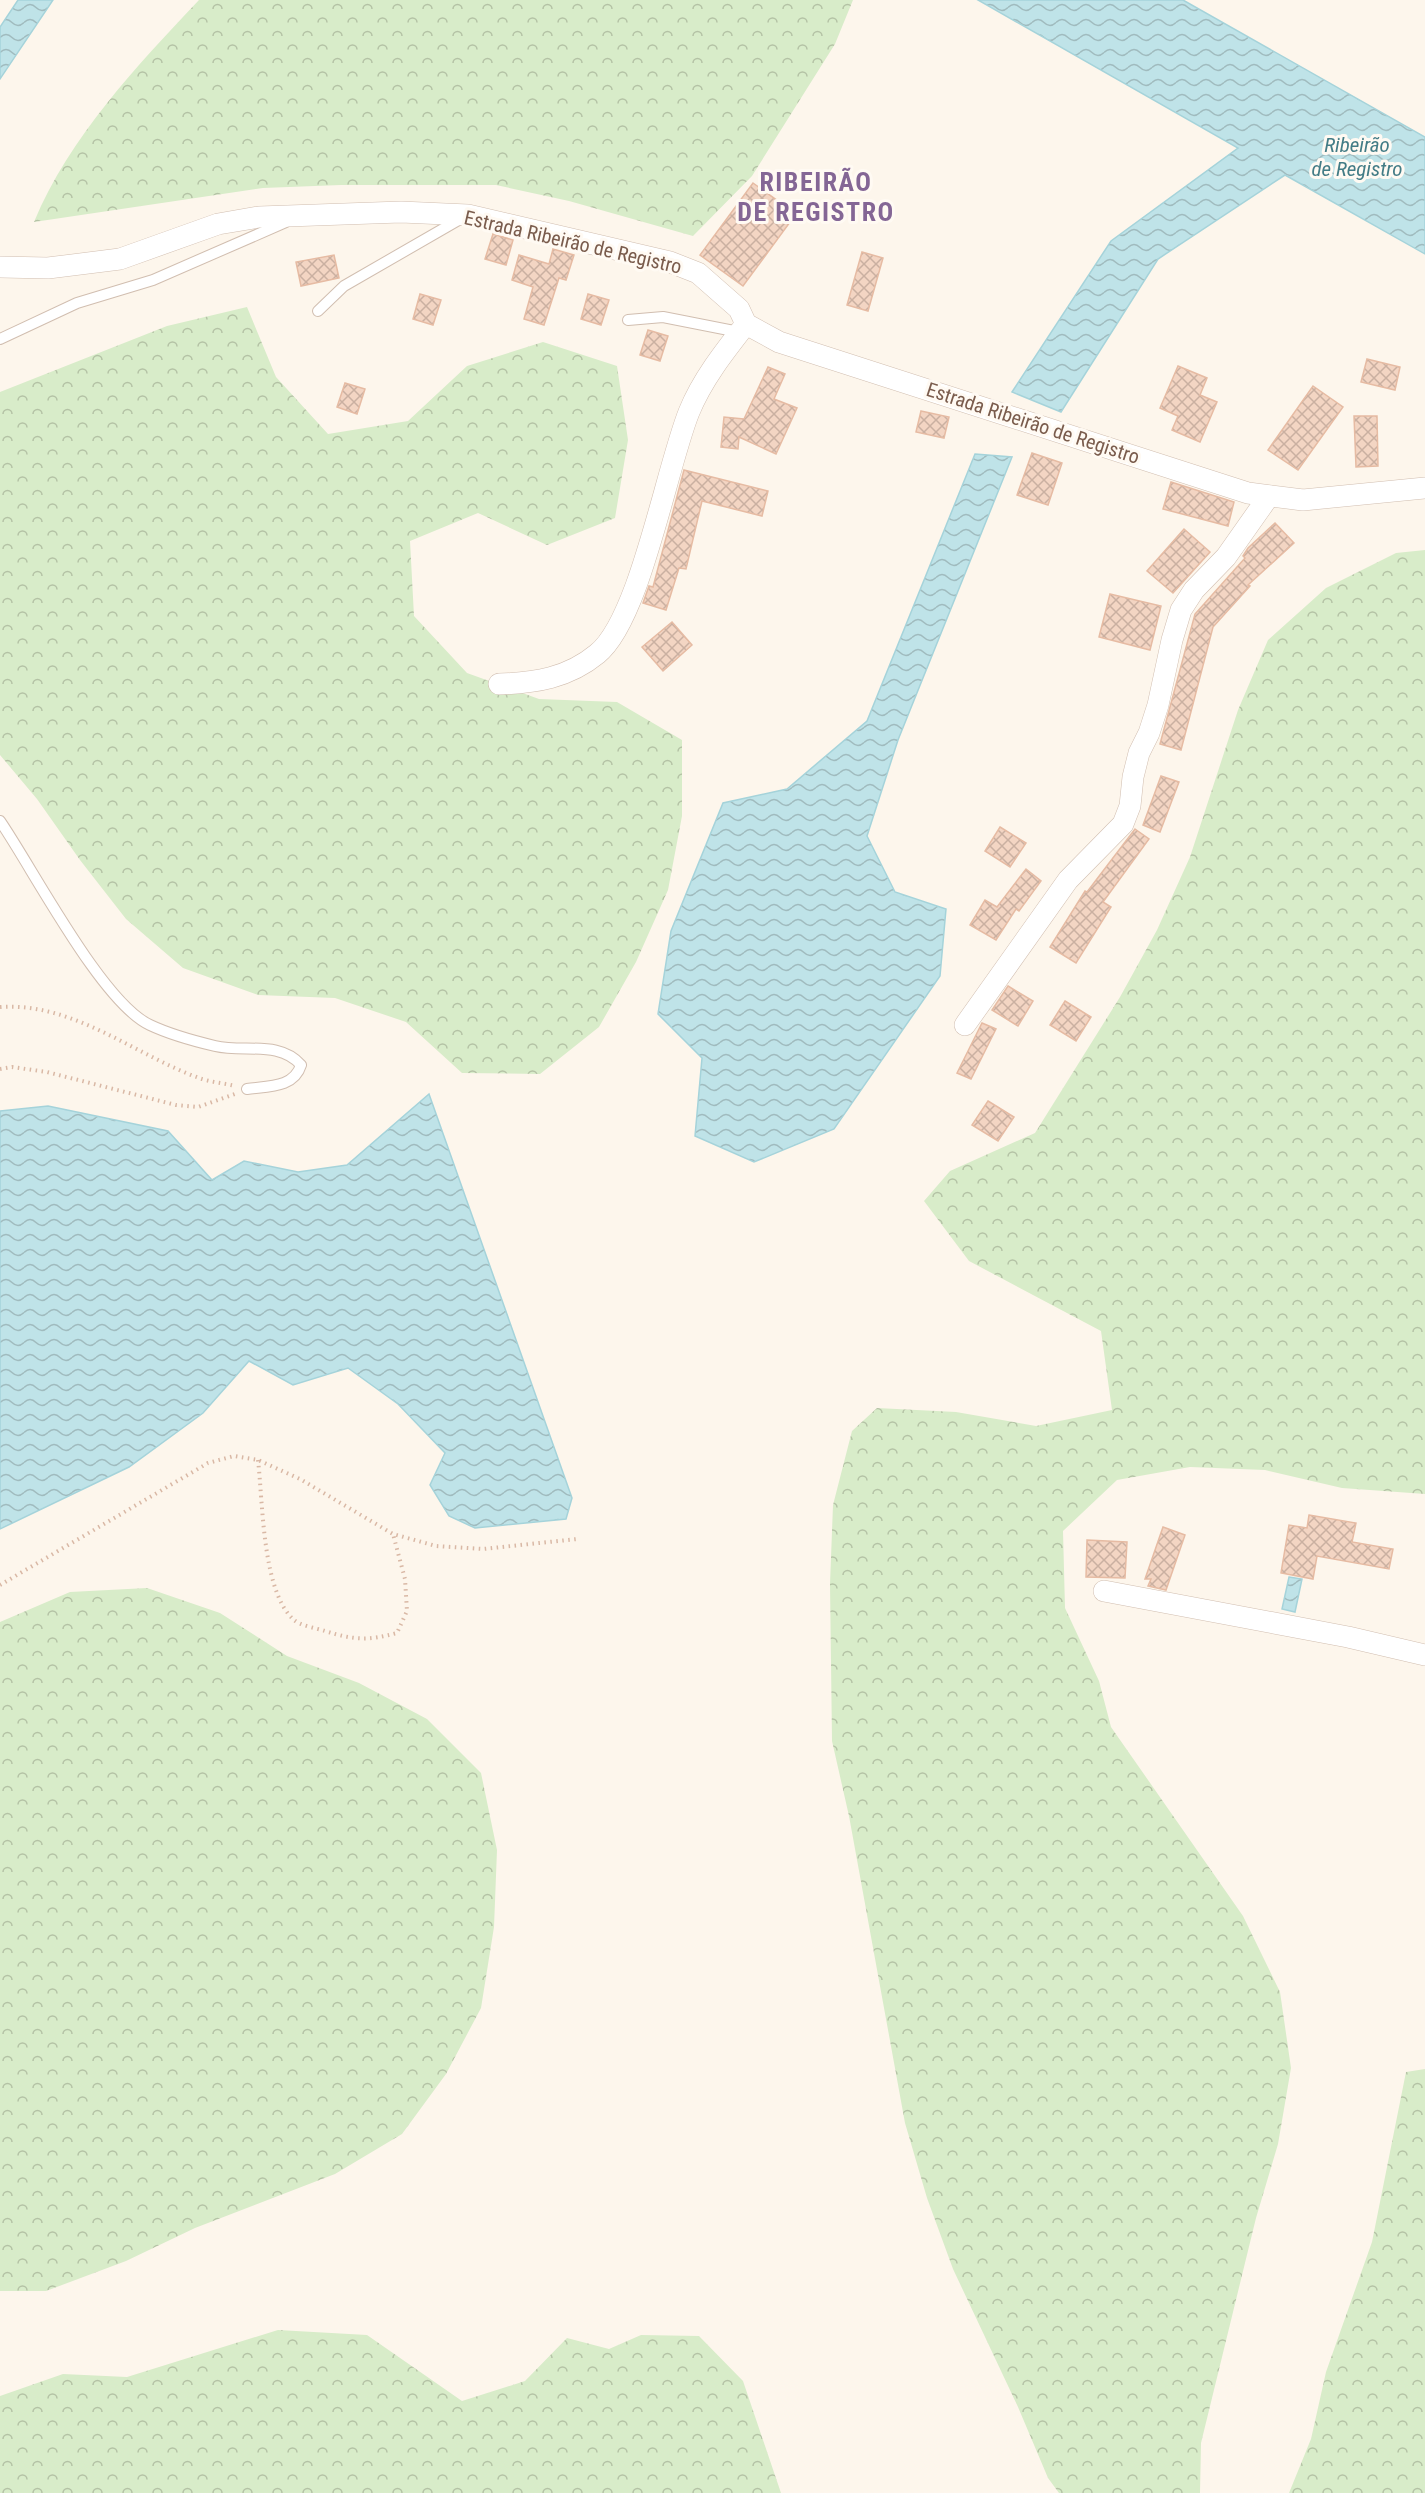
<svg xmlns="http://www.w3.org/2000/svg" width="1425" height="2493" viewBox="0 0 1425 2493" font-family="'Roboto Condensed',sans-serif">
<defs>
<pattern id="forest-crowns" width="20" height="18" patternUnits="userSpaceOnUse" patternTransform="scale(1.5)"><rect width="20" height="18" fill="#d8ecc9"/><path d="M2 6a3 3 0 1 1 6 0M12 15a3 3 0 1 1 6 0" fill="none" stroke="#b4c2a5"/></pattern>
<pattern id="water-waves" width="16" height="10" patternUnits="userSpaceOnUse" patternTransform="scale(1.5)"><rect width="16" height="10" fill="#bfe3e8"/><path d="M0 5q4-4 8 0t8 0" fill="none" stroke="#a0bbbe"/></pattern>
<pattern id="building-cross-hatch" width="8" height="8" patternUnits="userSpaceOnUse" patternTransform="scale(1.5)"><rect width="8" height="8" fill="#f3d5c3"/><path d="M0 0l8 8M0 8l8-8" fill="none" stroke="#cab0a1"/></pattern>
</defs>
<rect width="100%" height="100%" fill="#fdf6ec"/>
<g fill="url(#forest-crowns)">
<path d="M199 0H853L835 44 752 176 693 236 569 201 496 185H341L263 188 34 222C70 136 136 67 199 0Z"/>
<path d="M247 307 276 377 328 434 408 421 467 366 543 342 617 366 628 440 615 518 547 545 478 513 410 541 414 616 467 673 539 699 617 702 682 740V816L668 890 636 962 599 1027 540 1074 462 1073 406 1022 335 998 258 995 183 968 126 919 80 860 37 799 0 755V392L167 326Z"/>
<path d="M1425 550V1494L1342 1488 1265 1470 1190 1467 1117 1480 1063 1531 1065 1608 1099 1681 1111 1727 1243 1916 1280 1992 1291 2068 1278 2144 1256 2218 1201 2443 1200 2493H1059L1048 2478 1018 2407 953 2269 927 2198 905 2123 849 1816 832 1741 830 1584 833 1505 852 1431 877 1408 956 1412 1036 1426 1112 1410 1101 1331 969 1261 924 1201 950 1171 1035 1133 1120 997 1157 930 1190 857 1238 710 1268 640 1326 588 1396 553Z"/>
<path d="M147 1588 220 1613 287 1656 359 1683 427 1719 481 1773 497 1850 494 1927 481 2008 446 2074 402 2134 335 2174 195 2228 126 2261 46 2291H0V1622L70 1592Z"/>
<path d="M1425 2069V2493H1289L1311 2439 1326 2372 1372 2242 1406 2072Z"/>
<path d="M278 2330 367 2335 462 2401 525 2381 567 2338 609 2349 641 2335 699 2336 743 2381 781 2493H0V2396L63 2374 127 2377Z"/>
</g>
<g fill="url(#water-waves)" stroke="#a5d3da" stroke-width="1.5">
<path d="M18 0H53L0 79V27Z"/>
<path d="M978 0H1183L1425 137V254L1285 175 1158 259 1061 412 1012 392 1111 241 1238 148Z"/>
<path d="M975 454 1012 457 898 740 867 836 895 892 946 909 940 976 834 1129 754 1162 695 1136 702 1058 658 1014 671 931 723 803 787 789 867 721Z"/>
<path d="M429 1094 572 1498 566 1519 475 1528 449 1516 430 1485 445 1453 398 1404 348 1368 293 1385 249 1361 203 1413 129 1467 0 1529V1111L48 1106 168 1131 212 1180 244 1161 298 1172 347 1165Z"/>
<path d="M1289 1577 1302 1579 1295 1612 1282 1609Z"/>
</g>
<g fill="url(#building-cross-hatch)" stroke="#e6bba3" stroke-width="1.5">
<path d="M753 183 796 214 743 286 700 255Z"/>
<path d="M493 234 513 240 506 265 485 259Z"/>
<path d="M553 249 574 255 566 280 559 278 544 325 524 319 533 287 512 280 519 255 549 264Z"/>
<path d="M862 252 883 258 868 311 847 305Z"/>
<path d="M334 255 339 278 301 286 296 262Z"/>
<path d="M420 294 441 300 433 325 413 319Z"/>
<path d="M588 294 609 300 601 325 581 319Z"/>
<path d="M648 330 668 336 660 361 640 355Z"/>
<path d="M1367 359 1400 367 1395 390 1361 382Z"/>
<path d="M1178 366 1207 378 1200 395 1217 402 1200 442 1172 430 1178 416 1160 408Z"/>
<path d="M768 367 785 374 774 399 797 408 776 454 739 437 738 449 721 447 724 417 744 419Z"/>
<path d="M345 383 365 389 357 414 337 407Z"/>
<path d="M1313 386 1343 407 1298 470 1268 450Z"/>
<path d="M921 411 949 417 944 438 916 432Z"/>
<path d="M1354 416H1377L1378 466 1356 467Z"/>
<path d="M1032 453 1062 463 1048 505 1017 495Z"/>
<path d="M684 470 768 491 762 516 702 501 686 569 679 568 666 610 643 603 649 586 653 587Z"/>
<path d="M1171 482 1234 502 1228 526 1163 509Z"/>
<path d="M1275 523 1294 543 1248 585 1250 586 1213 627 1181 750 1160 744 1195 614 1245 558 1243 556 1248 548Z"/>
<path d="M1184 529 1210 552 1173 593 1147 571Z"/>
<path d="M1110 594 1161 606 1150 650 1099 637Z"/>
<path d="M672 622 692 645 663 671 642 647Z"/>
<path d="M1161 776 1179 782 1160 832 1143 825Z"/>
<path d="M1000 827 1026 843 1010 867 985 851Z"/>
<path d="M1135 829 1149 839 1103 902 1111 907 1076 963 1050 947 1085 891 1087 892Z"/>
<path d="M1026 869 1041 881 1019 911 1016 909 996 940 970 925 985 900 997 907Z"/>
<path d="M1008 986 1033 1001 1018 1026 992 1010Z"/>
<path d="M1065 1001 1091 1017 1076 1041 1050 1025Z"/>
<path d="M982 1023 996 1029 971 1079 957 1073Z"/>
<path d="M988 1101 1014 1117 998 1141 972 1125Z"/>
<path d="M1309 1515 1356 1523 1352 1542 1393 1549 1389 1569 1317 1556 1313 1579 1281 1573 1289 1525 1307 1528Z"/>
<path d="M1163 1527 1185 1535 1166 1590 1148 1586 1151 1579H1145Z"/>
<path d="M1087 1540 1127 1542 1125 1578 1086 1577Z"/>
</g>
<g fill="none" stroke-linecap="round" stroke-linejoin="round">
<g stroke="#d1beb0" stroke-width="12">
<g id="service">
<path d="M318 311 344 286 462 218"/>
<path d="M628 320 663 317 739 332"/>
<path d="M0 339 77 303 153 280 286 222"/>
<path d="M0 821C33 869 102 1003 150 1025 169 1034 194 1041 215 1046 244 1053 279 1040 301 1065 294 1088 268 1086 247 1089"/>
</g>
</g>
<g stroke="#d1beb0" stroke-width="22">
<g id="minor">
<path d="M0 267 48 268 120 259 218 224 259 217 401 212 468 215 670 262 698 273 739 309 746 324 779 342 1248 493 1303 500 1425 488"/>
<path d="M499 684C535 683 568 678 597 654 640 620 666 469 689 412 702 380 724 352 746 324"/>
<path d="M965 1025 1068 880 1123 824 1130 806 1133 777 1139 753 1149 733 1158 705 1172 640 1181 610 1194 590 1226 557 1269 496"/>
<path d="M1104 1591 1348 1637 1425 1655"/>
</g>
</g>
<g stroke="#d9b8a5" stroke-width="4" stroke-dasharray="1.5 4.5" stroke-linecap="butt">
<path d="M0 1007C73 1002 133 1054 199 1078 210 1082 223 1083 235 1086"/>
<path d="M0 1069 12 1067 47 1072 176 1105 198 1107 235 1094"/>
<path d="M258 1460C263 1502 262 1592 294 1620 301 1626 316 1628 325 1631 354 1640 367 1641 397 1633L407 1611 405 1579 393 1534"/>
<path d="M0 1585 208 1463 234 1456 258 1460 300 1479 393 1534 436 1546 483 1549 577 1539"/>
</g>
<use href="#service" stroke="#fff" stroke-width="10"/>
<use href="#minor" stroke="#fff" stroke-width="21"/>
</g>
<g text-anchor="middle" stroke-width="6" stroke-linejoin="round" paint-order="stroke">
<g font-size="20" fill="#7a5c4d" stroke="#fffaf3">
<text transform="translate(573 242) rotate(13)" y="7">Estrada Ribeirão de Registro</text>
<text transform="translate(1033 423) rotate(18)" y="7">Estrada Ribeirão de Registro</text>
</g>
<g font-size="21" font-style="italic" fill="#437c86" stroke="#fffaf3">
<text x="1357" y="152">Ribeirão<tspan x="1357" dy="24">de Registro</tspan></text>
</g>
<g font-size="26" font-weight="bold" letter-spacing="1.5" fill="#846695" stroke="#fffaf3">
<text x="816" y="191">RIBEIRÃO<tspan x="816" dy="30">DE REGISTRO</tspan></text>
</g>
</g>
</svg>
